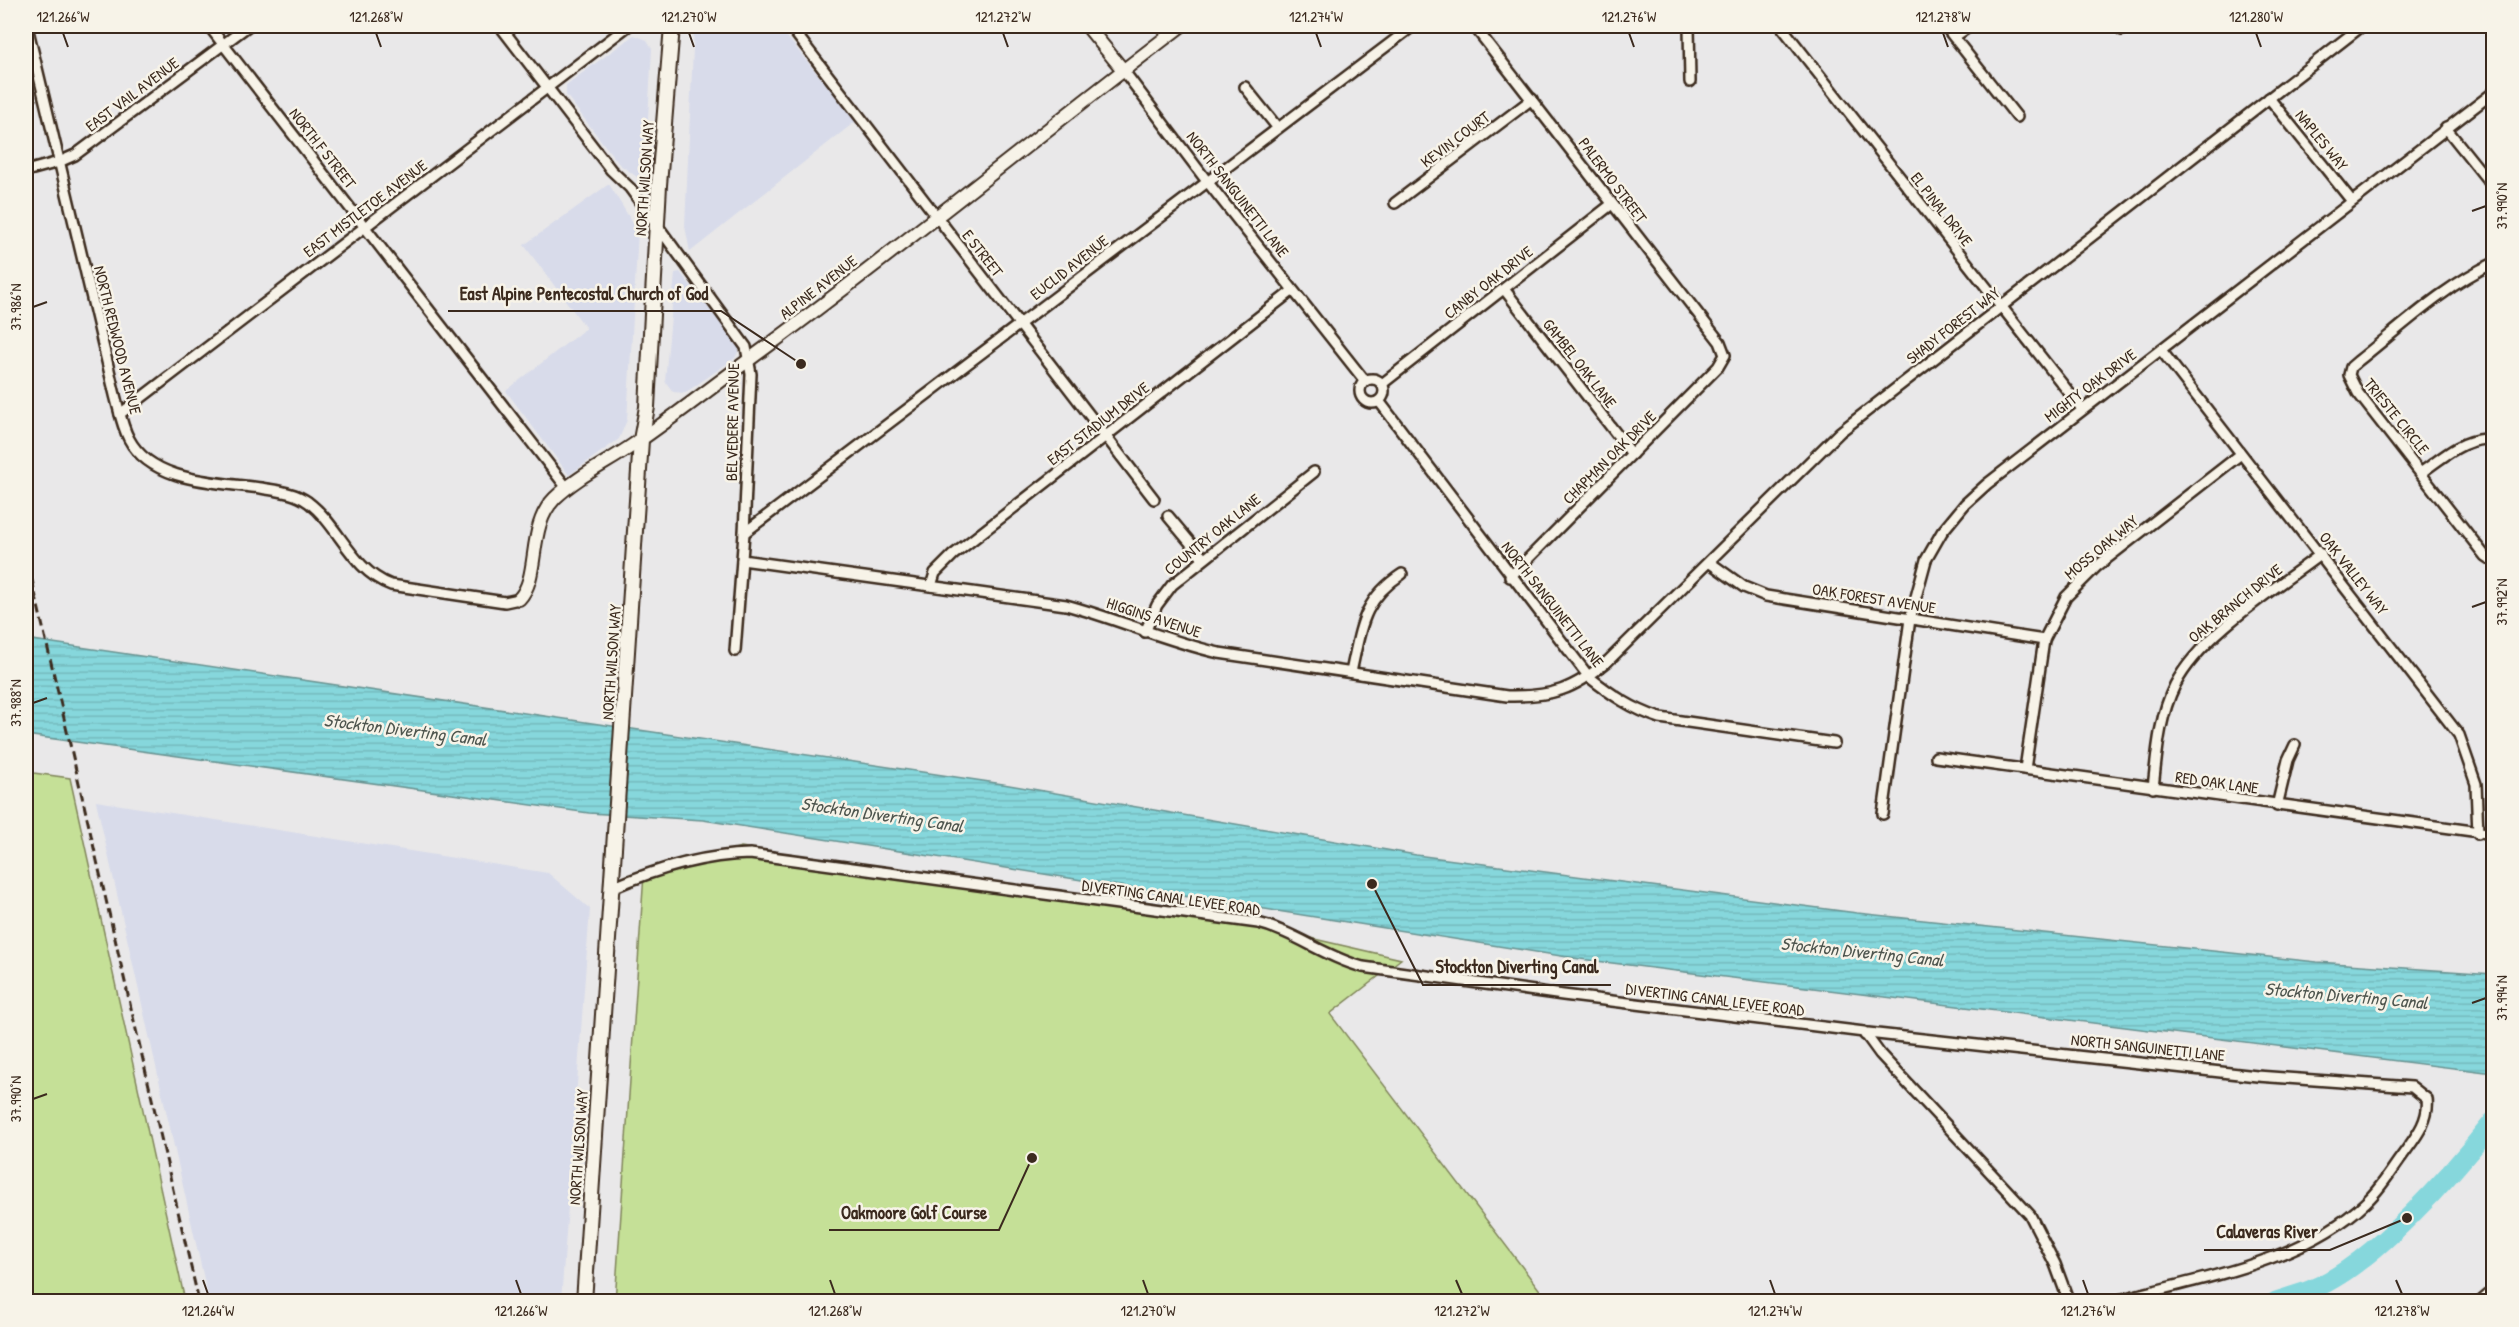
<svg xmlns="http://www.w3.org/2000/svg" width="2519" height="1327" viewBox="0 0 2519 1327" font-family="'Patrick Hand',sans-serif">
<defs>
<pattern id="water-rules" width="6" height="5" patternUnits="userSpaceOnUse" patternTransform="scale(1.5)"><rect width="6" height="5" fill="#86d7dc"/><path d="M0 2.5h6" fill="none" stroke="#75b9bc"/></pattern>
</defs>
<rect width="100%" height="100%" fill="#e9e8e9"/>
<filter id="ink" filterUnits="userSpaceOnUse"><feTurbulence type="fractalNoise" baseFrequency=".0167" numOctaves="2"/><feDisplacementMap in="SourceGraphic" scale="12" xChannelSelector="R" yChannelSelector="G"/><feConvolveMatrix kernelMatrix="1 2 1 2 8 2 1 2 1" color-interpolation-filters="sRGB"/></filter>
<g filter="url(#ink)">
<g fill="#d8dbea">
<path d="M694 26H778L856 121 690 252 685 226Z"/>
<path d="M634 35 647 40 652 49 645 172 637 177 619 164 566 95V85Z"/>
<path d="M609 184 638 232 627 420 619 439 569 475 506 391 586 328 524 245Z"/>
<path d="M680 272 740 348 735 358 685 393 673 392 665 381 675 273Z"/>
<path d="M96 801 548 873 590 909 561 1301H209Z"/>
</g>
<g fill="#c5e097" stroke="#80855a" stroke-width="1.5">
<path d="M26 772 70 778 185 1301H26Z"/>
<path d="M741 847 1284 932 1401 959 1330 1014 1548 1301 615 1302 644 874Z"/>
</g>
<path fill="url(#water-rules)" stroke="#689290" stroke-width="1.5" d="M26 639 1003 784 1416 855 1857 913 2317 962 2493 974V1073L1580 959 703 820 589 813 26 735Z"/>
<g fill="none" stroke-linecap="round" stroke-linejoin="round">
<path stroke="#86d7dc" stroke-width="20" d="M2275 1302C2288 1297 2302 1294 2315 1288 2375 1262 2453 1173 2494 1121"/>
<g stroke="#3b2a1e" stroke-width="14">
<g id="minor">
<path d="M27 26 115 395C119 410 122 426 129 439 152 483 218 482 261 488 277 491 294 492 308 502 340 526 351 570 391 585L505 602 519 599"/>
<path d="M209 26 567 488"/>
<path d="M500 26 611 170 630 188 746 347 751 374 744 533 735 651"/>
<path d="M790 26 1154 499"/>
<path d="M1474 26 1720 342 1725 355 1718 367 1510 577"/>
<path d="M1689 26 1690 82"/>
<path d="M1781 26 2082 409"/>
<path d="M1945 26 2017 117"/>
<path d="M2119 26 2122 30"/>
<path d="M1954 37 1970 26"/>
<path d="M1123 70 1206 180 1365 381"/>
<path d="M1245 87 1277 127"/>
<path d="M2269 98 2351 200"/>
<path d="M2446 128 2494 188"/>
<path d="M26 171 59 162 75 155 248 26"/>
<path d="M1395 203 1532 99"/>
<path d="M2494 263C2444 286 2401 327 2358 361L2351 367 2349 375 2358 393 2485 556 2494 562"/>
<path d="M1504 289 1632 454"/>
<path d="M2161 350 2459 735 2476 784 2478 834"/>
<circle cx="1372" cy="391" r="12"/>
<path d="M1382 384 1612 204"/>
<path d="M1379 401 1589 677C1612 695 1632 709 1660 718L1834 743"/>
<path d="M120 414 628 26"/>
<path d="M2422 472C2442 458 2460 441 2485 439"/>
<path d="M1168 516 1203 558"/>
<path d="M744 533 1413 26"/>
<path d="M742 560 1066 605C1118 619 1166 641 1219 653L1507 696C1552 697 1573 690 1608 661L1840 432 2362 26"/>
<path d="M1709 562 1744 587 1766 596 2044 640"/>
<path d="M931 586 935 573 953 555 1292 291"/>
<path d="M1145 632 1157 605 1172 585 1314 472"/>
<path d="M1351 672C1361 628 1362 600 1402 574"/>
<path d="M1936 757 2494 834"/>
<path d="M2025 769 2044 640 2066 597 2096 567 2241 454"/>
<path d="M2153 788C2157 753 2159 717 2175 685 2201 634 2275 589 2321 554"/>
<path d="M2277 806 2288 760 2295 745"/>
<path d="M1883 814 1910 619 1926 560 1942 532 1965 504 1987 484 2494 92"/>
<path d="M612 888C656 869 702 855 750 854L1258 923C1295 932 1325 957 1363 967L1563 995 1864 1032 1880 1054 2030 1215 2055 1264 2069 1302"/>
<path d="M1865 1035 1868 1033 2257 1076 2412 1087 2427 1099C2430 1121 2414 1139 2402 1156 2390 1172 2380 1190 2365 1203 2301 1264 2194 1279 2111 1302"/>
<path d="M2480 1302 2494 1290"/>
</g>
</g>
<g stroke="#3b2a1e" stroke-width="16">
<g id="tertiary">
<path d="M1087 26 1123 70"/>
<path d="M519 599C541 576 526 527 555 498 578 476 607 463 633 445 678 414 721 380 765 348 906 244 1042 132 1181 26"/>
</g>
</g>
<g stroke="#3b2a1e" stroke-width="18">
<path id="secondary" d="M584 1302 641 440 647 407 659 185 672 26"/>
</g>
<use href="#minor" stroke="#f7f3e8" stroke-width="9"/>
<use href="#tertiary" stroke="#f7f3e8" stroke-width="12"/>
<use href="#secondary" stroke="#f7f3e8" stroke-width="14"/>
<path stroke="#3b2a1e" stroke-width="3" stroke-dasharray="9 4.5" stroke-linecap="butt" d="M26 554 199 1302"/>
</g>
</g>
<path fill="none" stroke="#3b2a1e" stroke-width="2" d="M63 33 68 47M376 33 381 47M689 33 694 47M1003 33 1008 47M1316 33 1321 47M1629 33 1634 47M1943 33 1948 47M2256 33 2261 47M2472 211 2486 206M33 307 47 302M2472 607 2486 602M33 703 47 698M2472 1003 2486 998M33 1099 47 1094M203 1280 208 1294M516 1280 521 1294M830 1280 835 1294M1143 1280 1148 1294M1456 1280 1462 1294M1770 1280 1775 1294M2083 1280 2088 1294M2396 1280 2402 1294"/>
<g text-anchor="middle" stroke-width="5" stroke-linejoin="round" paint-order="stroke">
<g font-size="16" fill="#3b2a1e" stroke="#f7f3e8">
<text transform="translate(132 94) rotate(-37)" y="6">EAST VAIL AVENUE</text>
<text transform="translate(1455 139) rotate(-37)" y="6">KEVIN COURT</text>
<text transform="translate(2322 140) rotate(51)" y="6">NAPLES WAY</text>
<text transform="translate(323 148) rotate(52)" y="6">NORTH F STREET</text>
<text transform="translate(644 178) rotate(-86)" y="6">NORTH WILSON WAY</text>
<text transform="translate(1613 180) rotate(53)" y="6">PALERMO STREET</text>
<text transform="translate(1238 194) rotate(52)" y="6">NORTH SANGUINETTI LANE</text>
<text transform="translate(365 208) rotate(-37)" y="6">EAST MISTLETOE AVENUE</text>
<text transform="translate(1942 209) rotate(52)" y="6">EL PINAL DRIVE</text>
<text transform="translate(983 253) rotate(52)" y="6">E STREET</text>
<text transform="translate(1069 267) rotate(-38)" y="6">EUCLID AVENUE</text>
<text transform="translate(1488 282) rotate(-38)" y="6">CANBY OAK DRIVE</text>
<text transform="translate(818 287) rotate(-38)" y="6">ALPINE AVENUE</text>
<text transform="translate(1953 325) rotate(-38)" y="6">SHADY FOREST WAY</text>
<text transform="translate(118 340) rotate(76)" y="6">NORTH REDWOOD AVENUE</text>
<text transform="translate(1580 363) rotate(52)" y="6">GAMBEL OAK LANE</text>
<text transform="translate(2090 385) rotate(-37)" y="6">MIGHTY OAK DRIVE</text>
<text transform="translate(2397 416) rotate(51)" y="6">TRIESTE CIRCLE</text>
<text transform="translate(732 422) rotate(-89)" y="6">BELVEDERE AVENUE</text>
<text transform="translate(1098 423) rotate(-38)" y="6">EAST STADIUM DRIVE</text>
<text transform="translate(1609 457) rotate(-45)" y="6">CHAPMAN OAK DRIVE</text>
<text transform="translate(1212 534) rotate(-39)" y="6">COUNTRY OAK LANE</text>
<text transform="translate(2101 547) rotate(-40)" y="6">MOSS OAK WAY</text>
<text transform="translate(2354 573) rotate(52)" y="6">OAK VALLEY WAY</text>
<text transform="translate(1874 598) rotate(9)" y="6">OAK FOREST AVENUE</text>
<text transform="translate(2235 603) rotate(-39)" y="6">OAK BRANCH DRIVE</text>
<text transform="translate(1553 604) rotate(52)" y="6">NORTH SANGUINETTI LANE</text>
<text transform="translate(1154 617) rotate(18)" y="6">HIGGINS AVENUE</text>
<text transform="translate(611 662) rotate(-86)" y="6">NORTH WILSON WAY</text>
<text transform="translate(2217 782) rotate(8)" y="6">RED OAK LANE</text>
<text transform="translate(1171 897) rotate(8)" y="6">DIVERTING CANAL LEVEE ROAD</text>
<text transform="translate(1715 999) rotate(7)" y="6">DIVERTING CANAL LEVEE ROAD</text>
<text transform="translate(2148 1047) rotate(6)" y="6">NORTH SANGUINETTI LANE</text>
<text transform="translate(578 1147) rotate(-86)" y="6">NORTH WILSON WAY</text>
</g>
<g font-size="18" font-style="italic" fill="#4e554e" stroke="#f7f3e8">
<text transform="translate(405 730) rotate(7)" y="6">Stockton Diverting Canal</text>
<text transform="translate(882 815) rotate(8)" y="6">Stockton Diverting Canal</text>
<text transform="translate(1862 952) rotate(6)" y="6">Stockton Diverting Canal</text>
<text transform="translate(2346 996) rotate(5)" y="6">Stockton Diverting Canal</text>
</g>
</g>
<path fill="none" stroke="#3b2a1e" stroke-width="2" d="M801 364L721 311H448M1372 884L1423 985H1611M1032 1158L999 1230H829M2407 1218L2330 1250H2204"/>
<g fill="#3b2a1e" stroke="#f7f3e8" stroke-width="2">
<circle cx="801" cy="364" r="6"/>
<circle cx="1372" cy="884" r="6"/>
<circle cx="1032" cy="1158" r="6"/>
<circle cx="2407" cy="1218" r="6"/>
</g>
<g font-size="18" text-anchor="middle" font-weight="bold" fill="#3b2a1e" stroke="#f7f3e8" stroke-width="5" stroke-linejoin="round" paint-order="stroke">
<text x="584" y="300">East Alpine Pentecostal Church of God</text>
<text x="1517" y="973">Stockton Diverting Canal</text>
<text x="914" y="1219">Oakmoore Golf Course</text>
<text x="2267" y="1238">Calaveras River</text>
</g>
<rect width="2519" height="1327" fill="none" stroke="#f7f3e8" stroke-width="66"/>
<rect x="33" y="33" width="2453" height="1261" fill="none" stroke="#3b2a1e" stroke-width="2"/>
<g font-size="15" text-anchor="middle" fill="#3b2a1e">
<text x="63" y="22">121.266°W</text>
<text x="376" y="22">121.268°W</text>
<text x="689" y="22">121.270°W</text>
<text x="1003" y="22">121.272°W</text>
<text x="1316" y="22">121.274°W</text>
<text x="1629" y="22">121.276°W</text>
<text x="1943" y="22">121.278°W</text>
<text x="2256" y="22">121.280°W</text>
<text transform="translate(2502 206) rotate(-90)" y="5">37.990°N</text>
<text transform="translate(16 307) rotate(-90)" y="5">37.986°N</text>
<text transform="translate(2502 602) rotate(-90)" y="5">37.992°N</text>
<text transform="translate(16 703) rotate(-90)" y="5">37.988°N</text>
<text transform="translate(2502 998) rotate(-90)" y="5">37.994°N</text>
<text transform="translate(16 1099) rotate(-90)" y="5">37.990°N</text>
<text x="208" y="1316">121.264°W</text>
<text x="521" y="1316">121.266°W</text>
<text x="835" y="1316">121.268°W</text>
<text x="1148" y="1316">121.270°W</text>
<text x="1462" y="1316">121.272°W</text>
<text x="1775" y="1316">121.274°W</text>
<text x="2088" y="1316">121.276°W</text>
<text x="2402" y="1316">121.278°W</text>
</g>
</svg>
